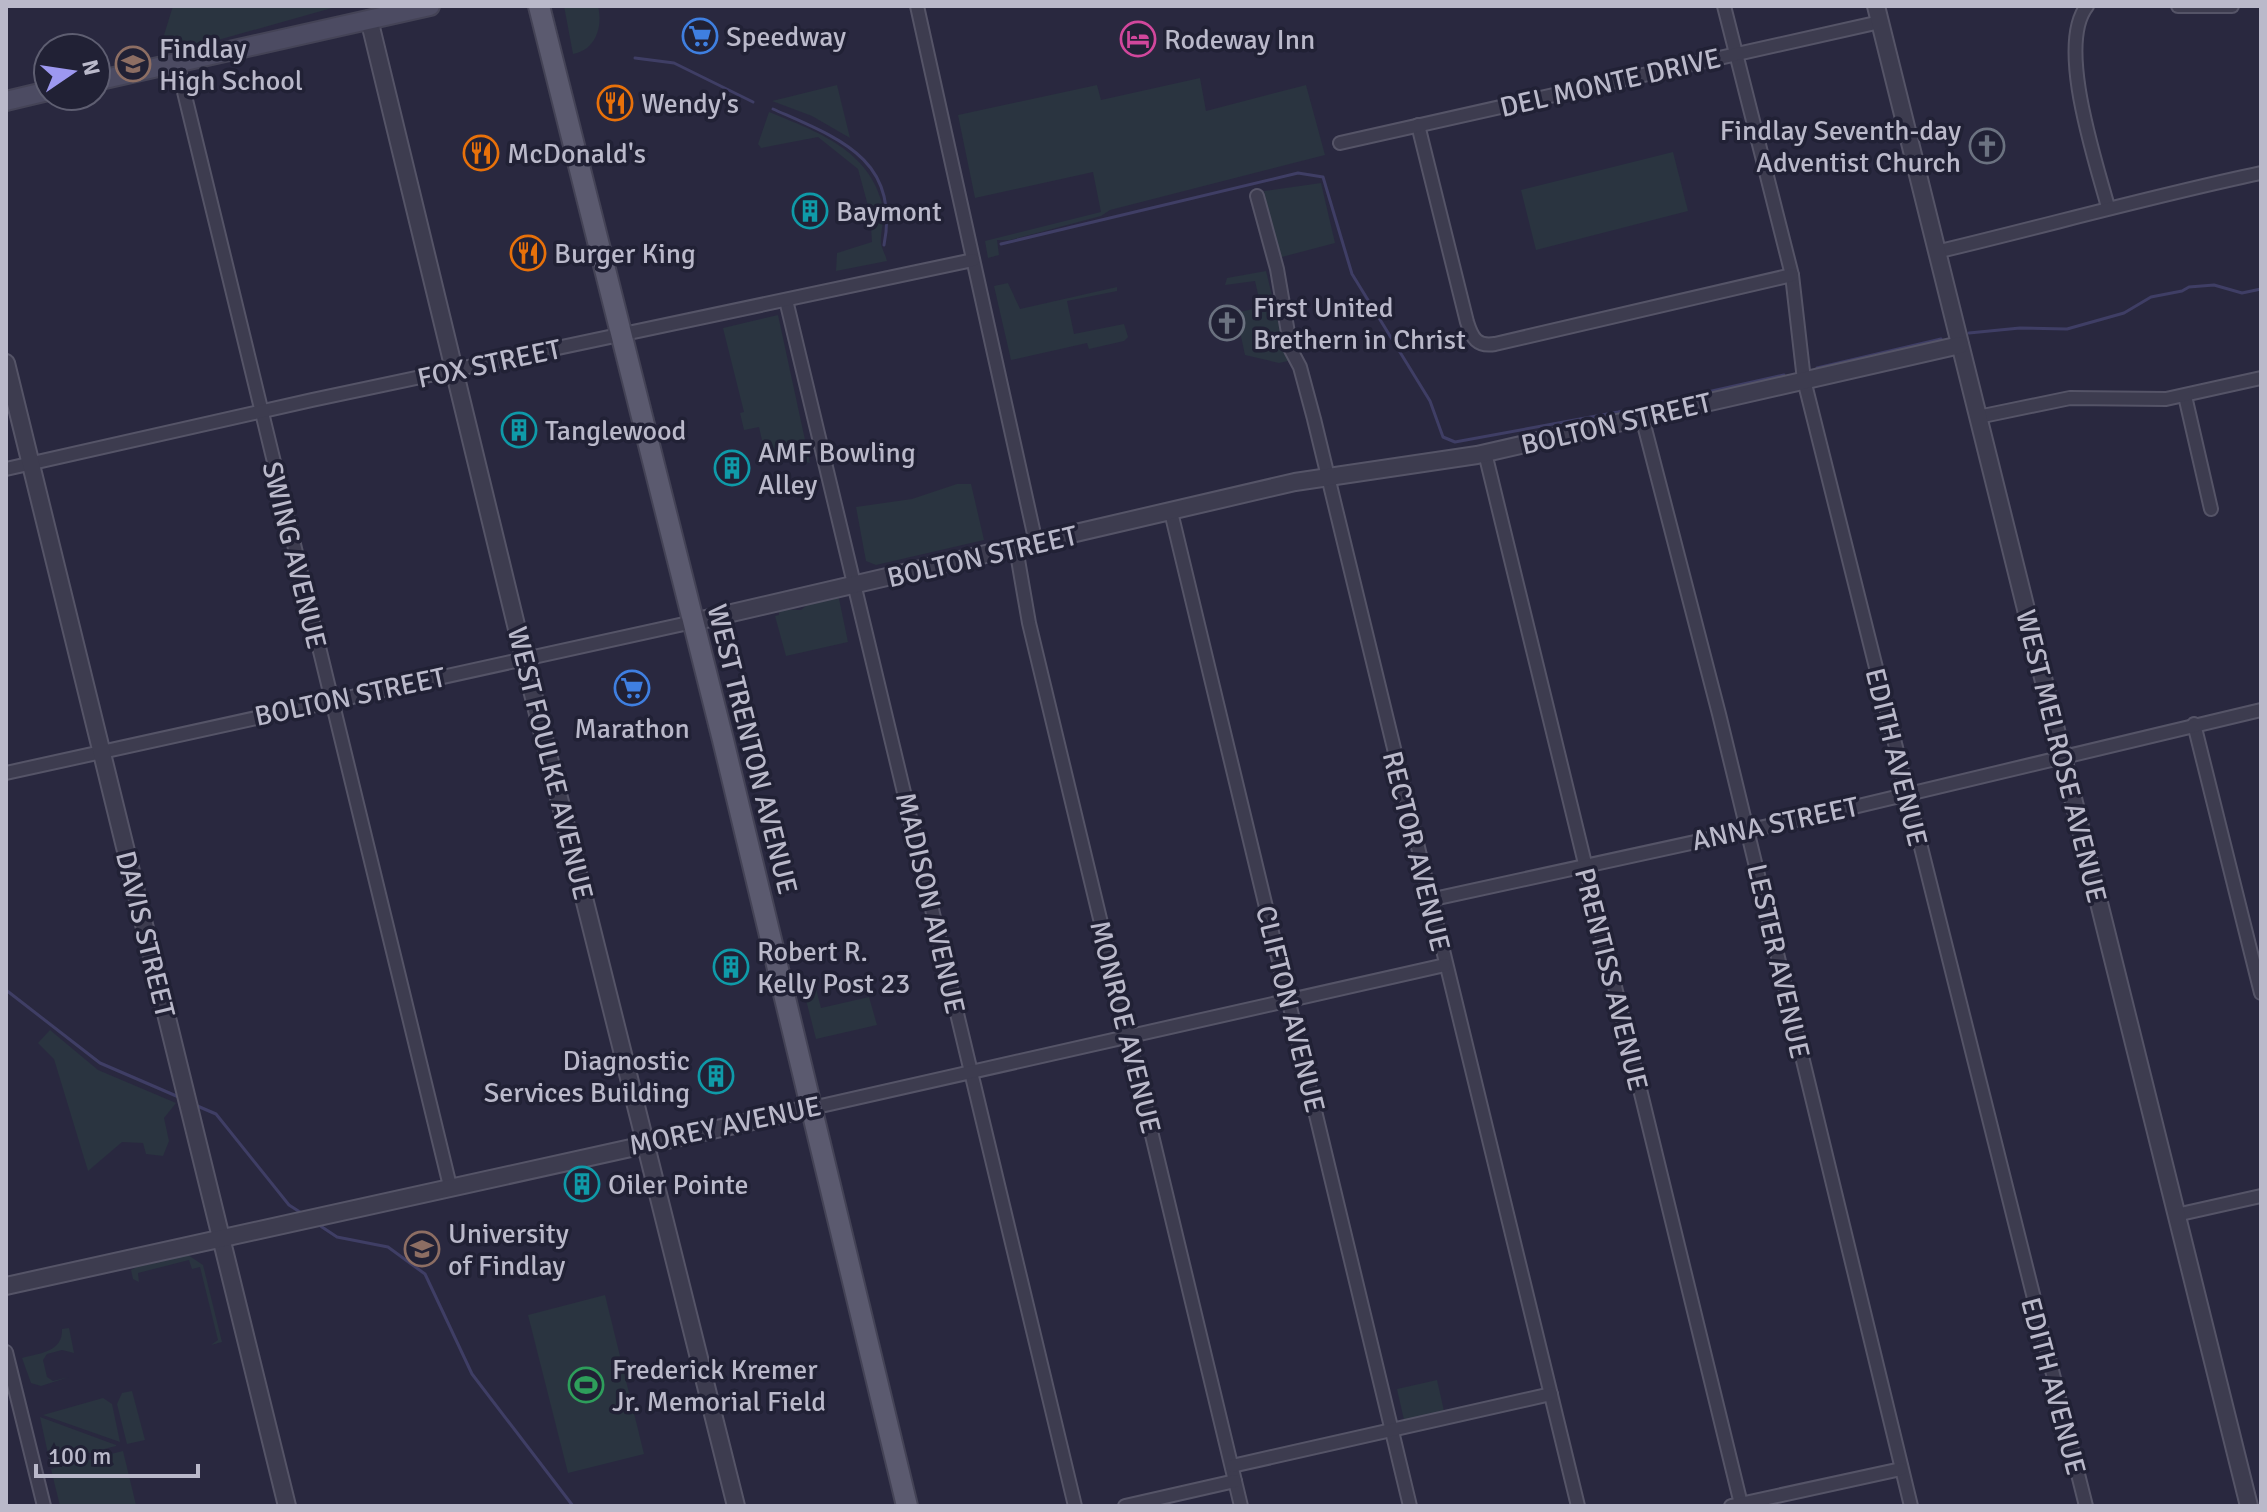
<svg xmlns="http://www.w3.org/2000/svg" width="2267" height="1512" viewBox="0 0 2267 1512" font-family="Signika,sans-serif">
<rect width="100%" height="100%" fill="#29283f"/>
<g fill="#2a3440">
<path d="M173 6H339L186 49 164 35Z"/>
<path d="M564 6H598C603 26 596 50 573 54Z"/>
<path d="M1200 78 1206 111 1306 85 1325 155 1110 210 1101 216 1010 240H997L999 255 988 258 985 241 1101 212 1093 172 975 198 958 115 1097 85 1101 100Z"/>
<path d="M837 85 850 138 812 116 772 101Z"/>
<path d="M769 112C818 132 870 150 883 207 885 220 880 232 881 244 882 249 886 256 887 261L836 271 837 253 872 242 870 213 858 169 818 137 761 148 758 144Z"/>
<path d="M1673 152 1688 211 1536 250 1521 190Z"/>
<path d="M1321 183 1335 243 1278 258 1264 191Z"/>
<path d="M1266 271 1288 361 1279 363 1245 355 1236 313 1261 307 1255 281 1225 285 1227 278Z"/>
<path d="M1008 283 1020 309 1117 287V291L1067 301 1074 334 1124 324 1128 337 1124 341 1089 349 1087 343 1011 360 994 286Z"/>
<path d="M778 315 810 463 783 456 766 458 759 427 744 430 740 413 744 412 723 328Z"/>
<path d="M957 484H971L984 540 876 565 866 561 856 507 912 499Z"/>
<path d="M838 594 848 642 786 656 775 616 779 615V609L801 610 812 601Z"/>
<path d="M814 981 821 1008 869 997 877 1025 816 1039 802 984Z"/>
<path d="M50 1030 98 1070 176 1103 164 1118 169 1141 163 1156 146 1154 143 1143 122 1142 88 1171 54 1059 38 1043Z"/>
<path d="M188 1255 203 1265 222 1342 211 1345 218 1340 200 1267 192 1269 189 1260 138 1273 139 1282 133 1279 131 1270 137 1267Z"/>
<path d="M605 1295 644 1454 568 1473 528 1315Z"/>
<path d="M69 1328 74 1353 62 1350 47 1354 43 1360 47 1377 53 1381 69 1377 41 1386 31 1383 22 1358C40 1353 63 1352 62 1329Z"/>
<path d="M1437 1380 1444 1411 1404 1420 1397 1389Z"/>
<path d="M132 1391 145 1440 127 1444 117 1404 122 1393Z"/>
<path d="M103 1398 112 1404 120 1442 43 1415Z"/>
<path d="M40 1417 116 1445V1446L50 1463Z"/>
<path d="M123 1451 136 1505 60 1506 51 1469Z"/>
</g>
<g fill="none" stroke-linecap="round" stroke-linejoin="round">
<g stroke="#3f3e65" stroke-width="3">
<path d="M635 58 674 63 753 102"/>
<path d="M773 109C838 138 901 159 884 245"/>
<path d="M1001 244 1298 173 1323 177 1352 274 1430 401 1443 437 1455 442 1618 412 1784 375"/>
<path d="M1969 333 2020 328 2067 329 2124 313 2151 297 2182 291 2189 287 2214 285 2242 293 2261 289"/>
<path d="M1817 368 1941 339"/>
<path d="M6 990 100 1063 181 1098"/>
<path d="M195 1105 216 1114 289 1205 303 1214"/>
<path d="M316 1223 337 1237 388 1247 425 1274 472 1374 573 1506"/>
</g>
<g stroke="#555467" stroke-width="16">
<g id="minor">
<path d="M917 6 1036 543"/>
<path d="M1724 6 1792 275 1804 380 2086 1506"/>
<path d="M2087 6C2056 45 2096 162 2108 207"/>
<path d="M2178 6H2232"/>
<path d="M177 63 450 1186"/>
<path d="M1418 125 1467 322C1472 338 1477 347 1495 344L1792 275"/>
<path d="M1340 143 1880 22"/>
<path d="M1257 196 1277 269 1291 350 1300 367 1314 419 1578 1506"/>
<path d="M1936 252C2045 226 2152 196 2261 173"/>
<path d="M786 300 1075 1506"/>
<path d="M2185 396 2211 509"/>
<path d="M1642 417 1719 714 1911 1506"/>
<path d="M1978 417 2070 398 2166 399 2261 378"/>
<path d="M1485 453 1741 1504"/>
<path d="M6 469 312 400 973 260"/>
<path d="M1171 512 1410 1506"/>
<path d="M1016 548 1029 623 1241 1506"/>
<path d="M2194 724 2261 993"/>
<path d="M6 773 693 622"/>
<path d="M1429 900 1833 812 2261 710"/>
<path d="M812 1108 1445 965"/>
<path d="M2176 1215 2261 1196"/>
<path d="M6 1352 44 1506"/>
<path d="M1232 1466 1551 1394"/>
<path d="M1125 1506 1235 1481"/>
<path d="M1731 1506 1901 1469"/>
</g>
</g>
<g stroke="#555467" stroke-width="20">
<g id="tertiary">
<path d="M1876 6 2249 1506"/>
<path d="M369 19 524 658 736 1506"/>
<path d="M6 363 287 1506"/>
<path d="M693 622 1295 482 1477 455 1960 345"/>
<path d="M6 1286 812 1108"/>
</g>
</g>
<g stroke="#444356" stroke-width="22">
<g id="secondary">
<path d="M96 81 430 6"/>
<path d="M6 101 48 91"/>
</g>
</g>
<g stroke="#444356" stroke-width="24">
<path id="primary" d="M539 6 723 740 907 1506"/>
</g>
<use href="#minor" stroke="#3d3c4f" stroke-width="12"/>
<use href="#tertiary" stroke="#3d3c4f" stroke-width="16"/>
<use href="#secondary" stroke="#4c4b62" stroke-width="18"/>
<use href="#primary" stroke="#5b5a6f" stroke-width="20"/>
</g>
<defs>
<g id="supermarket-ring" transform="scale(1.8)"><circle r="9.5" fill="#212135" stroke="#3f7fe0" stroke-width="1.5"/><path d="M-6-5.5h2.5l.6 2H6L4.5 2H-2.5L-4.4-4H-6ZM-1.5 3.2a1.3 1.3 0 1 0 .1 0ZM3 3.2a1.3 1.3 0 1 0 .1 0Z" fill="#3f7fe0"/></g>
<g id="hotel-ring" transform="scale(1.8)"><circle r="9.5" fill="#212135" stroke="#d1479c" stroke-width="1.5"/><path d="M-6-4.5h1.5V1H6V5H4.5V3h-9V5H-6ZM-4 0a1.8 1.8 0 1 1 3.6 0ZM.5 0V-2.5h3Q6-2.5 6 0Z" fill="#d1479c"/></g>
<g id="school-ring" transform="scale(1.8)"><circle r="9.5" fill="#212135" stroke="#8d6e63" stroke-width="1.5"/><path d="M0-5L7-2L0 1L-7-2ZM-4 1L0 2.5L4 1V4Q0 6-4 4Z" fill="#8d6e63"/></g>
<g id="restaurant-ring" transform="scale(1.8)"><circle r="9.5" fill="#212135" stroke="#e8710a" stroke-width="1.5"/><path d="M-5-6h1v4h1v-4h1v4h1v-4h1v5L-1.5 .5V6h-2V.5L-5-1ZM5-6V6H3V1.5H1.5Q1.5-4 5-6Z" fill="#e8710a"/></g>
<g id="church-ring" transform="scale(1.8)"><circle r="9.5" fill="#212135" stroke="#6b7280" stroke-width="1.5"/><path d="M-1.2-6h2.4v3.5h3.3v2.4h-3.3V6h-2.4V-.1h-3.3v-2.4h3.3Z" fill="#6b7280"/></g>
<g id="building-ring" transform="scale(1.8)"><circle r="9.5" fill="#212135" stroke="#0f9aa8" stroke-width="1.5"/><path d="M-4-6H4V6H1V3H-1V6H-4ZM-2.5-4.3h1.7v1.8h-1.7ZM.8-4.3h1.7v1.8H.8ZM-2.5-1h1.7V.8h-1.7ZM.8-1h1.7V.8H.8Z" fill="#0f9aa8"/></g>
<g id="university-ring" transform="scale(1.8)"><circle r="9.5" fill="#212135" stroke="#8d6e63" stroke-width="1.5"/><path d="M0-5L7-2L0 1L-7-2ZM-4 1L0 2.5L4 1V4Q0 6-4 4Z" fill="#8d6e63"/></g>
<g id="stadium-ring" transform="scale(1.8)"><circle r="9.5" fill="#212135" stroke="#2e9e5b" stroke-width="1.5"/><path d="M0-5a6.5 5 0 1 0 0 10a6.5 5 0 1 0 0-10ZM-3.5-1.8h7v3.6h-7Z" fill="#2e9e5b"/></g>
</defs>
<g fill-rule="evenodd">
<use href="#supermarket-ring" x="700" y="36"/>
<use href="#hotel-ring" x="1138" y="39"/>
<use href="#school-ring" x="133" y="64"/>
<use href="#restaurant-ring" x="615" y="103"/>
<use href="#church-ring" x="1987" y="146"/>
<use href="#restaurant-ring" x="481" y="153"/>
<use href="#building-ring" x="810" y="211"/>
<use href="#restaurant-ring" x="528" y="253"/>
<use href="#church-ring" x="1227" y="323"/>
<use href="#building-ring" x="519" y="430"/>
<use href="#building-ring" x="732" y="468"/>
<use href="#supermarket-ring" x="632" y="688"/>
<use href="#building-ring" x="731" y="967"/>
<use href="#building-ring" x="716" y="1076"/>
<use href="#building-ring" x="582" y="1184"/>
<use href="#university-ring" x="422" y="1249"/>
<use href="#stadium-ring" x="586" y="1385"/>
</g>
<g text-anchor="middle" stroke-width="7" stroke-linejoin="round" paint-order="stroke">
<g font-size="28" fill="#bab9ca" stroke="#212135" text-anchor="start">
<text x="726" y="46">Speedway</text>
<text x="1164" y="49">Rodeway Inn</text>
<text x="159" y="58">Findlay<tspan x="159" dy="32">High School</tspan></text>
<text x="641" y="113">Wendy's</text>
<text x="1961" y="140" text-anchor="end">Findlay Seventh-day<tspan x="1961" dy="32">Adventist Church</tspan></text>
<text x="507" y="163">McDonald's</text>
<text x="836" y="221">Baymont</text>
<text x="554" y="263">Burger King</text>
<text x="1253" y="317">First United<tspan x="1253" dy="32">Brethern in Christ</tspan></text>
<text x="545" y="440">Tanglewood</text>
<text x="758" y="462">AMF Bowling<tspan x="758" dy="32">Alley</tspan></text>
<text x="632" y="738" text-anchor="middle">Marathon</text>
<text x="757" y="961">Robert R.<tspan x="757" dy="32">Kelly Post 23</tspan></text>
<text x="690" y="1070" text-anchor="end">Diagnostic<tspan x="690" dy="32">Services Building</tspan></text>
<text x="608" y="1194">Oiler Pointe</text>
<text x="448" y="1243">University<tspan x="448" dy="32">of Findlay</tspan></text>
<text x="612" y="1379">Frederick Kremer<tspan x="612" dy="32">Jr. Memorial Field</tspan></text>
</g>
<g font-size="28" fill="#bab9ca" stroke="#212135">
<text transform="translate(1610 82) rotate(-13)" y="10">DEL MONTE DRIVE</text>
<text transform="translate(489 363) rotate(-12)" y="10">FOX STREET</text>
<text transform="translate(1616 423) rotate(-13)" y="10">BOLTON STREET</text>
<text transform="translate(295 555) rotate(76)" y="10">SWING AVENUE</text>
<text transform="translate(982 556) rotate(-13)" y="10">BOLTON STREET</text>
<text transform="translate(350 696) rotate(-12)" y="10">BOLTON STREET</text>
<text transform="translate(753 749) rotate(76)" y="10">WEST TRENTON AVENUE</text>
<text transform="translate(2062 756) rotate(76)" y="10">WEST MELROSE AVENUE</text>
<text transform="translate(1897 757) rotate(76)" y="10">EDITH AVENUE</text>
<text transform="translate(551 763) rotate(76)" y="10">WEST FOULKE AVENUE</text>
<text transform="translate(1775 823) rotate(-12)" y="10">ANNA STREET</text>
<text transform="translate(1417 851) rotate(76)" y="10">RECTOR AVENUE</text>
<text transform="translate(931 903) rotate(77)" y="10">MADISON AVENUE</text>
<text transform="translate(146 934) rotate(76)" y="10">DAVIS STREET</text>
<text transform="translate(1779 961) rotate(77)" y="10">LESTER AVENUE</text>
<text transform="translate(1612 979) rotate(76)" y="10">PRENTISS AVENUE</text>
<text transform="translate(1291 1009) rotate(76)" y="10">CLIFTON AVENUE</text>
<text transform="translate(1126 1027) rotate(76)" y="10">MONROE AVENUE</text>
<text transform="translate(725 1125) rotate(-12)" y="10">MOREY AVENUE</text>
<text transform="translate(2054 1386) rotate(75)" y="10">EDITH AVENUE</text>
</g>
</g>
<rect width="2267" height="1512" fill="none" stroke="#bab9ca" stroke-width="16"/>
<g transform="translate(72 72) rotate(77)"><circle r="38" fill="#212135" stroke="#5e5e71" stroke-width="2"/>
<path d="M0-6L14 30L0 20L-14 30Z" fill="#9d98f0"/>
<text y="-12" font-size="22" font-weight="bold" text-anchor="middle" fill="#bab9ca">N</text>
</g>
<path d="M36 1464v12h162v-12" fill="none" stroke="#bab9ca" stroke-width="4"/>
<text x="48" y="1464" font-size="24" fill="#bab9ca" stroke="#212135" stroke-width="6" paint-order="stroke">100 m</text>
</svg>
